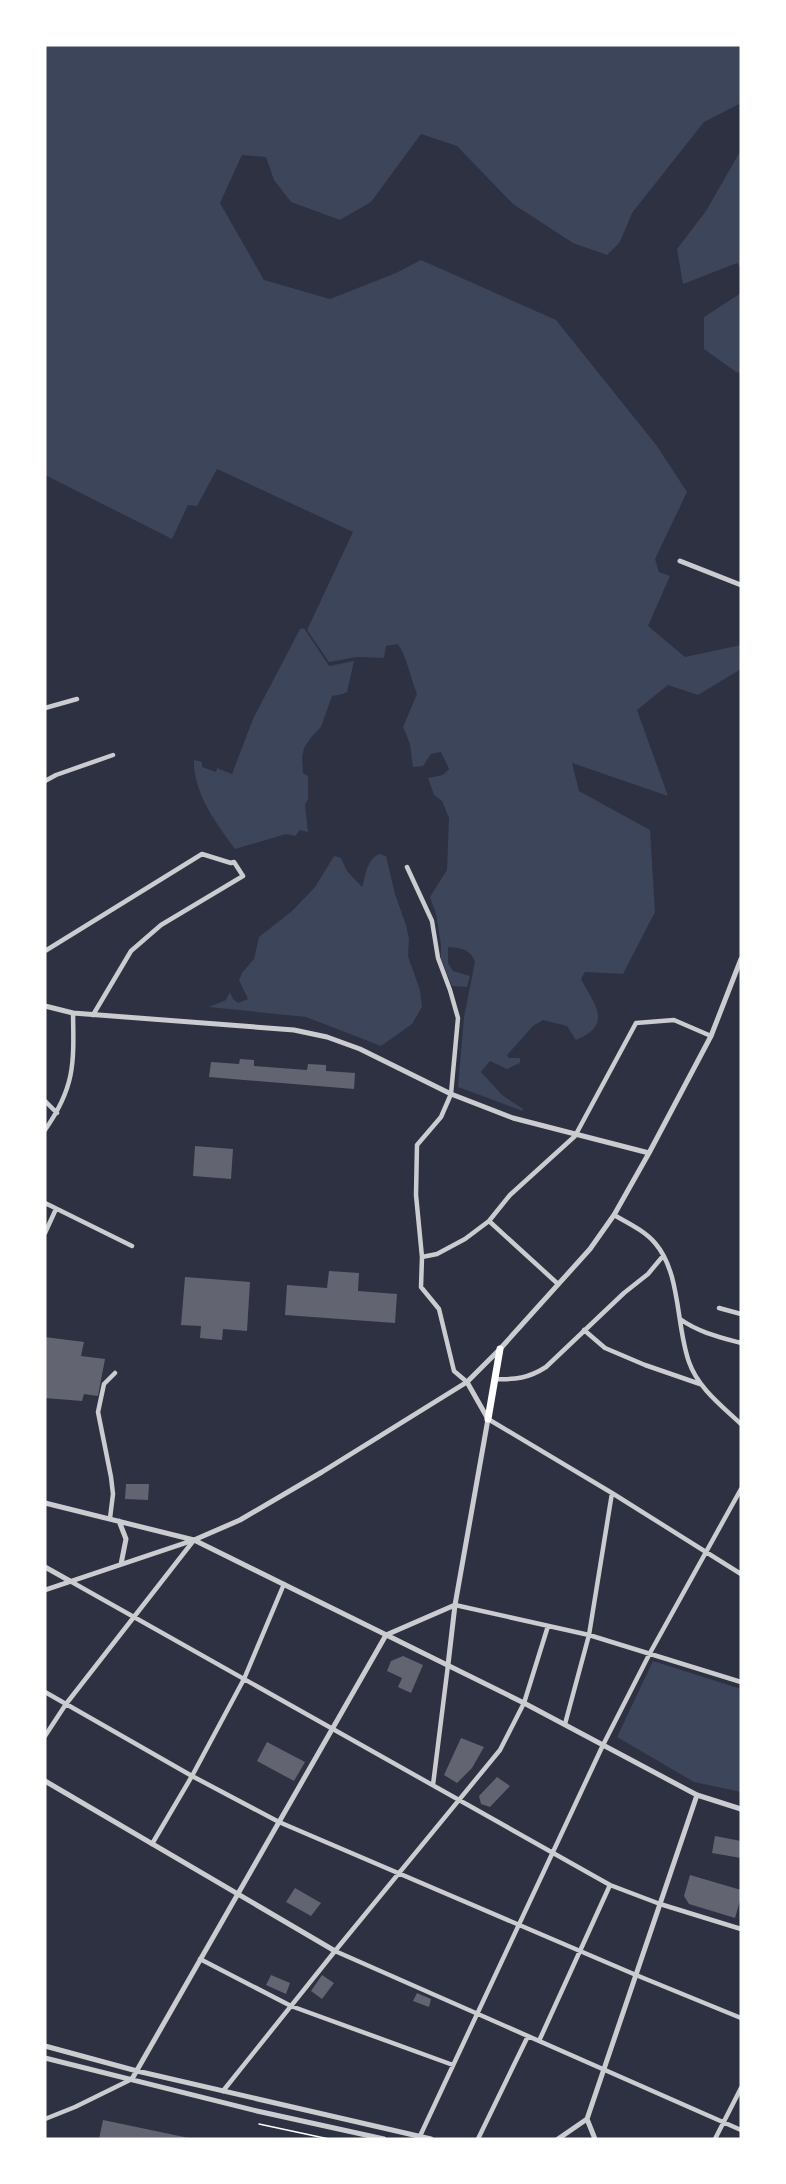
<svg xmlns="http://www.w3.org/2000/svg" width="786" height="2184" font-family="'Open Sans',sans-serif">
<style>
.green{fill:#3c4559}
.building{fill:#626471}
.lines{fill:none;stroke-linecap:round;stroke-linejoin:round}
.path{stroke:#fff;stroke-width:1.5}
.minor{stroke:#caccd0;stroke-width:4.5}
.tertiary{stroke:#caccd0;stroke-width:5}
.primary{stroke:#fff;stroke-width:7}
</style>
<rect width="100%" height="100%" fill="#2d3142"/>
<!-- green -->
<path class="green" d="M45 45H741V103L704 122 632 213 620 242 607 255 573 243 513 204 457 146 421 134 371 202 340 220 291 202 274 180 266 157 242 155 220 203 264 280 330 299 396 273 421 260 556 320 657 446 687 492 655 559 659 572 670 576 648 626 685 657 741 645V669L698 695 668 685 637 710 668 796 572 763 579 791 650 830 655 912 623 974 585 972 581 979C594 1004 614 1024 576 1040L567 1026 543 1020 533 1026 507 1055 509 1058H520V1063L507 1069 490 1061 481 1072 502 1095 523 1109V1111L458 1087 464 1017 475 962C470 949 461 948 448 947V963L453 971 470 976 467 987 452 986 441 959V945L436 914 430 897 447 870 449 818 442 801 434 795 428 778 443 775 449 769 441 752 431 754 423 766 413 767 410 744 403 727 417 694C410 677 408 660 398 644L386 646 384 658 357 657 329 662 307 630 353 532 217 469 197 506 188 505 172 539 45 475Z
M741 150V268L737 263 683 284 677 249 706 211Z
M741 293V373L736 372 704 349V317Z
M304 628 329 666 354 661 347 692 343 694 332 696 321 727 312 736 304 748 302 757 303 773 308 776V799L305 805 308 832 300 830 295 836 286 834 235 849C216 823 193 793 194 760L202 762V767L216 772 217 768 232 774 253 719 300 629Z
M379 854 386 856 395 894 406 925 409 939 408 956 420 990 422 1007 412 1024 381 1046 306 1017 209 1007 226 1000 230 992 233 999 238 1003 248 999 239 980 242 973 254 959 259 937 292 911 315 887 334 856 341 858 347 871 362 887C366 876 366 860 379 854Z
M653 1661 741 1689V1792L694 1782 617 1737Z"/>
<!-- building -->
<path class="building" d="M240 1059 254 1060V1066L307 1070 308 1064 326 1065V1071L355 1073 354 1089 209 1077 211 1062 239 1064Z
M195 1146 233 1149 231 1179 193 1176Z
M329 1271 359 1273 358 1291 397 1294 395 1323 285 1315 287 1285 327 1288Z
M185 1277 250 1282 247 1331 223 1329 222 1340 200 1338 201 1326 181 1325Z
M45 1337 84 1342 81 1356 105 1359 98 1396 84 1394 82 1401 45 1398Z
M126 1484H149L148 1500 125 1499Z
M403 1656 423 1665 411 1693 398 1687 402 1678 387 1671 391 1661Z
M461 1738 484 1747 472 1768 457 1783 444 1775Z
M267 1742 305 1762 294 1781 257 1761Z
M497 1777 510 1786 490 1807 481 1804 479 1796Z
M715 1836 741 1841V1858L712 1853Z
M690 1875 741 1890V1897L735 1918 689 1904 684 1896Z
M295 1888 321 1903 311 1916 286 1902Z
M271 1975 290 1983 286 1994 266 1985Z
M322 1975 334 1983 322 1999 311 1991Z
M417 1993 431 1999 429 2007 413 2001Z
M103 2120 189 2138V2139H99Z"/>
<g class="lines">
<!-- path -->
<path class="path" d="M259 2124 329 2139"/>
<!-- minor -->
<path class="minor" d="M45 708 77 699
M45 781 56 775 113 755
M407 867 432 921 438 958 450 990 458 1018 451 1094 441 1117 417 1145 416 1195 422 1257 421 1287 439 1309 454 1371 467 1382
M45 951 202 854 231 863 234 862 243 876 161 925 131 951 93 1015
M45 1101 57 1113
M45 1130C75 1087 74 1064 73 1013
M45 1203 132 1246
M614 1215C628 1223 645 1231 655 1243 681 1273 676 1326 689 1362 698 1388 722 1406 741 1424
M489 1221 558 1284
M45 1233 56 1209
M422 1257 437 1254 465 1239 489 1221 510 1195 575 1136 636 1023 674 1020 711 1036
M719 1308 741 1314
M680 1319C698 1332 719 1337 741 1343
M584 1330 605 1348 645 1365 700 1384
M495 1379C515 1380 529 1378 546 1367L624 1293 648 1274 663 1256
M488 1419 612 1493 741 1574
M110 1518 113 1494 111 1477 98 1412 104 1384 115 1373
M70 1581 610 1885 660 1904 741 1929
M455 1605 589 1635 741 1682
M45 1692 192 1776 279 1822 636 1975 741 2018
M565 1724 589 1635 612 1493
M45 1736 66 1704 194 1540
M433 1785 448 1665
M152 1844 192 1776 244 1679 284 1584
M335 1951 741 2130
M200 1959 291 2006 453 2065
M539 2041 610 1885
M223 2091 335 1951 500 1750 524 1703 548 1626
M45 2119 75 2107 132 2079
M420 2136 603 1745 650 1653 741 1489
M478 2139 528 2036
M715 2139 741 2088"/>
<!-- tertiary -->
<path class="tertiary" d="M680 561 741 585
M45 1006 73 1013 294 1030 327 1037 360 1049 451 1094 513 1118 649 1153
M45 1503 194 1540 524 1703 697 1795 741 1809
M119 1521 126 1539 121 1564
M45 1567 70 1581
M45 1590 194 1540 240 1520 322 1472 467 1382 500 1349 590 1249 614 1215 649 1153 711 1036 741 959
M386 1635 455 1605
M448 1665 455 1605 488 1419 467 1382
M45 1781 335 1951
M45 2046 137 2071 431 2139
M45 2058 257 2111 384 2139
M132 2079 386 1635
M558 2139 587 2119
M595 2139 587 2119 697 1795"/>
<!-- primary -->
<path class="primary" d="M488 1419 500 1349"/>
</g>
<!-- border -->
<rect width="786" height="2184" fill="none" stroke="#ffffff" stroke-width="93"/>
</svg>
